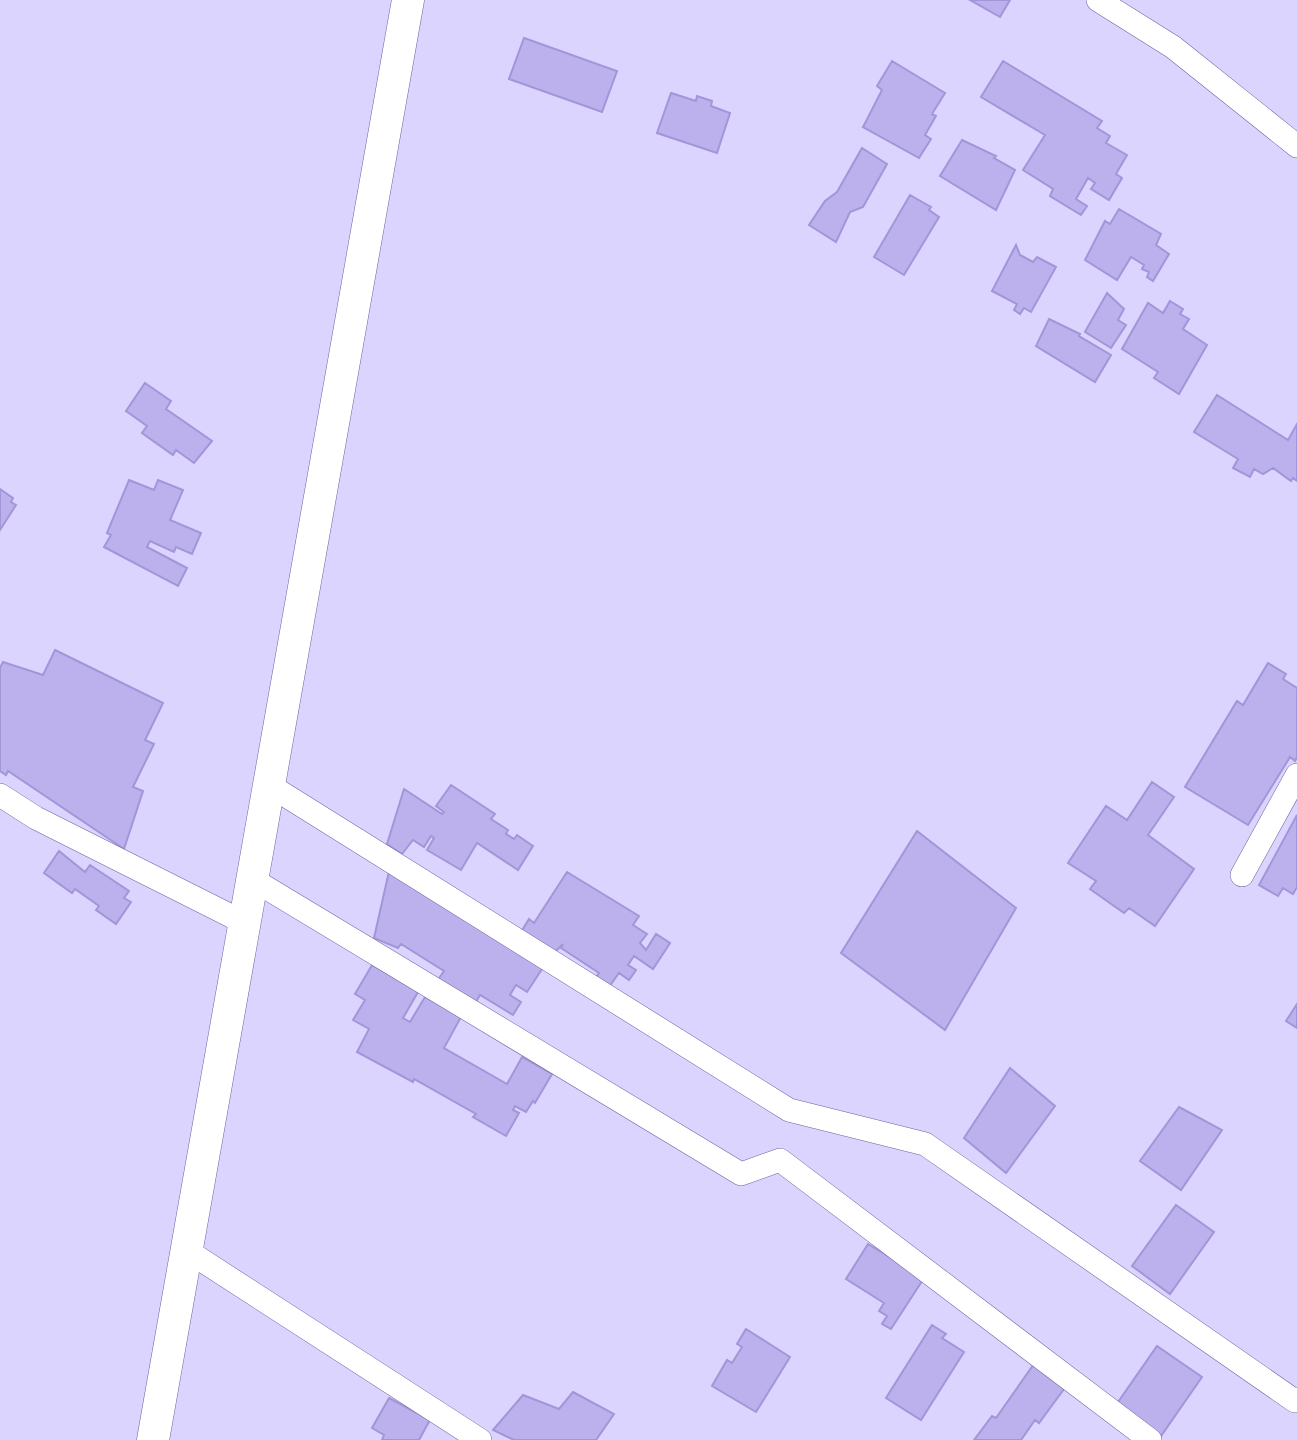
<svg xmlns="http://www.w3.org/2000/svg" width="1297" height="1440" font-family="Barlow,sans-serif">
<style>
.building{fill:#bcb1ed;stroke:#a295d8;stroke-width:2}
.lines{fill:none;stroke-linecap:round;stroke-linejoin:round}
.street-casing{stroke:#6e61a0;stroke-width:24}
.secondary-casing{stroke:#6e61a0;stroke-width:33}
.street{stroke:#fff;stroke-width:23}
.secondary{stroke:#fff;stroke-width:32}
</style>
<rect width="100%" height="100%" fill="#dbd4ff"/>
<!-- building -->
<path class="building" d="M970 0H1010L1000 17Z
M524 38 617 71 602 112 509 79Z
M892 61 945 93 932 114 936 116 925 135 931 139 919 158 863 127 882 90 877 86Z
M1003 61 1102 121 1097 128 1110 136 1106 143 1127 155 1116 174 1122 178 1109 200 1091 189 1095 183 1088 178 1076 199 1087 206 1081 215 1050 196 1053 189 1023 170 1045 135 981 97Z
M671 93 696 101 697 96 712 101 711 106 730 113 717 153 657 133Z
M962 140 996 156 994 158 1015 170 996 210 940 176Z
M862 148 887 164 863 207 850 212 836 242 809 225 825 201 837 192Z
M910 195 931 207 929 210 939 217 904 275 874 257Z
M1119 209 1161 234 1156 245 1169 254 1153 281 1147 277 1149 272 1142 269 1144 265 1131 257 1117 280 1085 260 1105 221 1110 224Z
M1016 245 1020 255 1033 262 1037 257 1056 267 1031 312 1024 308 1020 314 1014 310 1017 304 992 291Z
M1107 293 1124 309 1118 320 1126 325 1111 348 1085 332Z
M1170 301 1183 309 1180 314 1189 319 1183 329 1207 345 1179 394 1154 378 1158 372 1122 349 1148 303 1163 313Z
M1049 319 1080 334 1079 336 1111 355 1095 382 1036 346Z
M145 383 171 401 166 409 212 441 194 463 176 450 173 455 142 433 147 426 126 411Z
M1217 395 1288 440 1297 424V481L1293 478 1291 481 1273 468 1263 474 1254 469 1250 477 1233 468 1238 459 1194 432Z
M129 480 154 490 158 480 183 490 170 520 201 533 192 554 176 547 174 552 150 541 147 547 187 568 178 586 104 547 111 535 107 533Z
M0 489 13 498 11 502 16 505 0 530Z
M55 650 163 703 145 740 154 744 133 787 143 791 124 849 8 771 6 775 0 771V668L3 662 43 675Z
M1268 663 1286 674 1283 679 1297 688V757L1295 761 1290 757 1248 825 1185 787 1237 701 1243 705Z
M1152 782 1174 797 1148 835 1194 869 1155 926 1129 908 1124 913 1090 889 1096 881 1068 863 1106 806 1127 820Z
M451 785 495 814 491 819 508 830 506 834 514 839 517 835 533 846 518 870 477 843 461 870 427 850 434 838 431 836 424 847 413 840 402 854 387 844 404 789 442 814 444 812 436 806Z
M1297 815V887L1293 894 1283 888 1278 896 1259 885Z
M917 831 1016 908 945 1030 841 953Z
M59 851 85 872 90 865 129 891 124 898 131 902 116 924 96 910 99 906 75 889 72 893 44 873Z
M390 867 546 963 527 992 516 985 510 995 521 1002 513 1015 480 995 474 1005 437 981 444 971 401 944 398 948 374 938Z
M567 872 639 916 633 925 647 934 640 943 646 950 656 934 670 943 653 969 634 956 628 965 636 970 629 980 619 973 609 987 595 978 599 973 561 948 563 944 554 953 521 932 529 919 534 923Z
M372 965 418 992 403 1018 410 1022 425 997 461 1017 444 1048 507 1084 522 1057 552 1074 535 1103 533 1101 526 1112 515 1106 513 1110 519 1113 506 1136 473 1117 476 1114 414 1079 413 1082 357 1052 369 1029 353 1020 365 1000 355 994Z
M1297 1004V1028L1286 1021Z
M1010 1068 1055 1106 1006 1173 964 1138Z
M1179 1107 1222 1130 1181 1190 1140 1161Z
M1176 1205 1214 1232 1170 1294 1132 1266Z
M868 1244 924 1278 891 1329 882 1324 887 1316 879 1311 884 1303 846 1279Z
M932 1325 946 1334 942 1338 964 1352 921 1420 886 1398Z
M746 1329 790 1357 756 1412 712 1386 727 1360 732 1363 742 1347 737 1344Z
M1157 1346 1202 1377 1161 1436 1116 1405Z
M1036 1361 1067 1385 1039 1423 1035 1420 1021 1440H974L992 1416 996 1418Z
M573 1392 614 1414 596 1440H514L493 1430 523 1395 559 1409Z
M389 1398 430 1420 419 1440H382L384 1435 372 1428Z"/>
<g class="lines">
<!-- street casing -->
<g class="street-casing">
<path id="street" d="M1098 0 1173 47 1297 146
M269 785 789 1110 925 1144 1295 1401 1297 1399
M0 795 36 818 245 923
M1242 875 1297 775
M252 879 741 1174 780 1160 1150 1440
M186 1250 480 1440"/>
</g>
<!-- secondary casing -->
<g class="secondary-casing">
<path id="secondary" d="M153 1440 408 0"/>
</g>
<!-- street -->
<use href="#street" class="street"/>
<!-- secondary -->
<use href="#secondary" class="secondary"/>
</g>
</svg>
